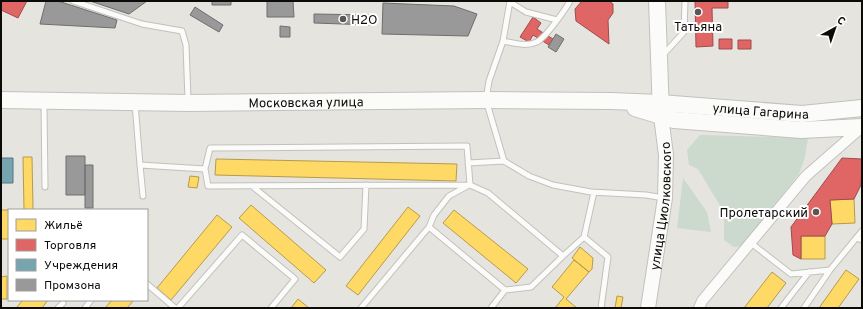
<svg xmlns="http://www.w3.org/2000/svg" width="863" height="309" font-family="Overpass,sans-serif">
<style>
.green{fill:#cbdacc}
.homes{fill:#ffd966;stroke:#b69b4a}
.shops{fill:#e06666;stroke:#a04b4a}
.public{fill:#76a5af;stroke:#56777d}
.industry{fill:#999;stroke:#6f6e6e}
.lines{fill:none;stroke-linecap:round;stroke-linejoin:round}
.service-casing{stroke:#c2c1bd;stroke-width:7}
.minor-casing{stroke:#c2c1bd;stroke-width:12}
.secondary-casing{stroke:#c2c1bd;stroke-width:16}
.primary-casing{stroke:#c2c1bd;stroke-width:18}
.service{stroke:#fbfbfa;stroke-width:5}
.minor{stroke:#fbfbfa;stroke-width:10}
.secondary{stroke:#fbfbfa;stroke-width:14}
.primary{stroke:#fbfbfa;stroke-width:16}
.poi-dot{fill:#585753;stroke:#fff;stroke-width:1.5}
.labels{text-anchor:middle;stroke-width:4;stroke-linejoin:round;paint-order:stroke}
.poi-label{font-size:13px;fill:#0c0b08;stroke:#fff;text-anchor:start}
.street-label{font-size:13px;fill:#0c0b08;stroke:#fff}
</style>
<rect width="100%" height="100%" fill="#e5e4df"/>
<!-- green -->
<path class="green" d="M700 135 808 138 805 157 799 174 742 246 734 247 724 240V212L698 169 689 165 687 150Z
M683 178 707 212 711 232 677 228Z"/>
<!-- homes -->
<path class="homes" d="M23 157H32L33 210H9V239H1V210H24Z
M216 159 457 164 456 181 215 175Z
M190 176 199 177 197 188 188 187Z
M854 199 855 223 832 224 830 200Z
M251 205 326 270 314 283 239 218Z
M408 207 420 216 358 295 346 286Z
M454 210 528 269 516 283 443 223Z
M217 215 232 227 171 300 157 288Z
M801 236H825V259H801Z
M580 247 593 258 592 269 589 272 572 258Z
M574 260 589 272 566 299 577 308H555L564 297 552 287Z
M846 270 859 279 838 308H819Z
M772 272 786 283 767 308H744Z
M7 276V299H1V277Z
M617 296 623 297 621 308H615Z
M298 299 309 308H291Z
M23 300H48L42 308H16Z
M112 300H134L127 308H105Z"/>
<!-- shops -->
<path class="shops" d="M1 1H27L18 18 1 10Z
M582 1H609L613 4V13L608 20 609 44 576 21 575 9Z
M695 1H728V8H712L713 46 696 47Z
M533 17 541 23 537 29 553 39 549 45 533 35 529 42 520 37Z
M719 39H732V49H719Z
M738 40H751V49H738Z
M842 158 862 159 861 185 854 199 830 200 832 224 825 236H801V259L793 255 791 227Z"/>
<!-- public -->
<path class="public" d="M1 158H13V183H1Z"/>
<!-- industry -->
<path class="industry" d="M46 1H58L117 20 115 28 40 24Z
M90 1H147L129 14Z
M212 1H231V5H212Z
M267 1H293L294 17H267Z
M383 3 454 6 477 14 468 36 382 34Z
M195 7 223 25 219 32 190 15Z
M314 14 371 15V25L314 23Z
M280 26 290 27V37H280Z
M556 34 564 39 556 52 548 47Z
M66 156H85V195H66Z
M85 165H93V208H85Z"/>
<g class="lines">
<!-- service casing -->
<g class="service-casing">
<path id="service" d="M73 1 142 24 182 31 186 45 188 100
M510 1 503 41C514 43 526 47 537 42 546 37 565 10 570 1
M510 2 526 12 557 20
M503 41 489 81 486 100 504 161
M663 55 684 32 685 1
M135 103 140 165 205 169
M44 104 45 187
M468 163 504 161 529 176 553 185 591 192 646 195 664 198
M140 165 143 196
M470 185 467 146 210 148 205 169 208 186 470 185 488 193 563 256 584 237
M252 186 340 257 364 229 366 185
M594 192 584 237 608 257 601 308
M429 227 434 215 449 196 469 185
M856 238 862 240
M751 243 791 274 830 270 862 231
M147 284 175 308
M505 290 531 287 563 256
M58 308 63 303
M85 308 91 300
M178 308 242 235 295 279 271 308
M361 308 429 227 505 290 491 308
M781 308 809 272
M804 308 830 270"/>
</g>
<!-- minor casing -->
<g class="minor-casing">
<path id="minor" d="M699 308 702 301 806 176 862 127"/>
</g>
<!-- secondary casing -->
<g class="secondary-casing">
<g id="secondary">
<path id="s1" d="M648 308 665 198 666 155 661 116"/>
</g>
</g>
<!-- primary casing -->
<g class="primary-casing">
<g id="primary">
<path d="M657 1 661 114"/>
<path id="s2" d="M1 100 188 103 486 100 611 101 660 103 802 114 862 108"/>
<path d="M635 108 674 120 801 130 862 127"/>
</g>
</g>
<!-- service -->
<use href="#service" class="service"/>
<!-- minor -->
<use href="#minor" class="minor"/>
<!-- secondary -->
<use href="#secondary" class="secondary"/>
<!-- primary -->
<use href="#primary" class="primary"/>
</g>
<!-- markers -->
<g class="poi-dot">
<circle cx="698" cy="12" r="4"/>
<circle cx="343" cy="19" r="4"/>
<circle cx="816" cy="212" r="4"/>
</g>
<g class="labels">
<!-- poi labels -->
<g class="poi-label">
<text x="351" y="24">Н2О</text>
<text x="698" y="31" text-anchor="middle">Татьяна</text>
<text x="808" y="217" text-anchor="end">Пролетарский</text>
</g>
<!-- street labels -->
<g class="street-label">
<text dy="5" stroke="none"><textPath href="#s2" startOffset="305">Московская улица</textPath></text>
<text dy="5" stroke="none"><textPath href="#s2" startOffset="760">улица Гагарина</textPath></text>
<text dy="5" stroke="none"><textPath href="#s1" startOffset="103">улица Циолковского</textPath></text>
</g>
</g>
<!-- border -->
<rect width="863" height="309" fill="none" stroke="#0c0b08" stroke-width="4"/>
<!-- legend -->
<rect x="8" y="209" width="140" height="92" fill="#ffffff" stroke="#9e9d9c"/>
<rect x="16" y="219" width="20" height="12" fill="#ffd966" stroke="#9e9d9c"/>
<text x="44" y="229" font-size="12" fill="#0c0b08">Жильё</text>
<rect x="16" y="239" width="20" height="12" fill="#e06666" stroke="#9e9d9c"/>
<text x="44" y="249" font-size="12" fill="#0c0b08">Торговля</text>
<rect x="16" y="259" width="20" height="12" fill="#76a5af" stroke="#9e9d9c"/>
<text x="44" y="269" font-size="12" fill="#0c0b08">Учреждения</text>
<rect x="16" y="279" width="20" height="12" fill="#999999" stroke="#9e9d9c"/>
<text x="44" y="289" font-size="12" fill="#0c0b08">Промзона</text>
<!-- north arrow -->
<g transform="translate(835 28) rotate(40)" stroke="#ffffff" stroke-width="3" paint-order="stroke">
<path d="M0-3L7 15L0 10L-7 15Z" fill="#0c0b08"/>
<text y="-6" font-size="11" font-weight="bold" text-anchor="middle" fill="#0c0b08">С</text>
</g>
</svg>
